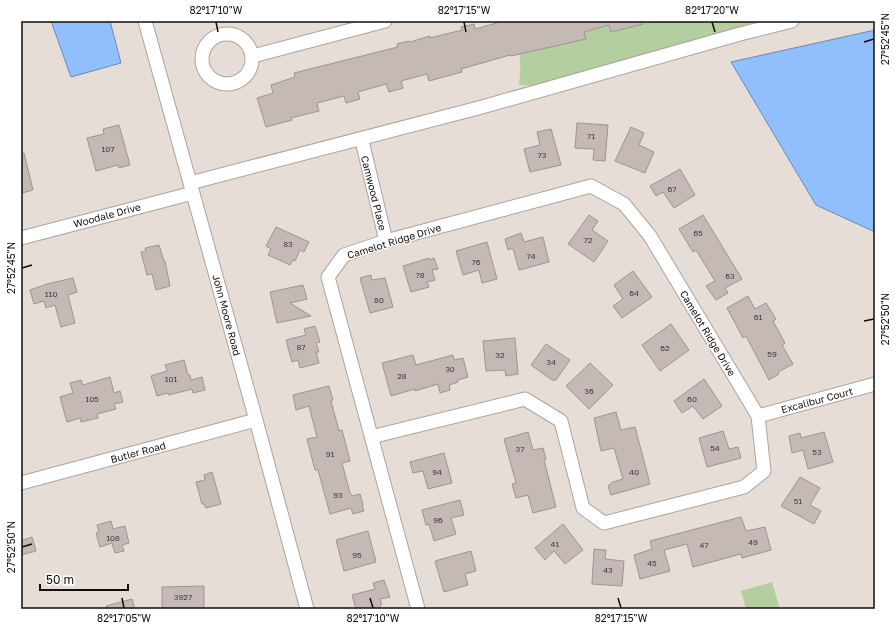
<svg xmlns="http://www.w3.org/2000/svg" width="896" height="630" font-family="'Golos Text',sans-serif">
<style>
.green{fill:#b4cf9f}
.water{fill:#91bffd;stroke:#6b8ab5}
.building{fill:#c4b9b5;stroke:#9e9490}
.lines{fill:none;stroke-linecap:round;stroke-linejoin:round}
.minor-casing{stroke:#aca49d;stroke-width:15}
.minor{stroke:#fff;stroke-width:13}
.ticks{fill:none;stroke:#110e0c;stroke-width:1.5}
.labels{text-anchor:middle;stroke-width:3;stroke-linejoin:round;paint-order:stroke}
.number-label{font-size:8px;fill:#3e3936}
.street-label{font-size:10px;fill:#110e0c;stroke:#fff}
.neatline{fill:none;stroke:#110e0c;stroke-width:1.5}
.ticks-label{font-size:10px;text-anchor:middle;fill:#110e0c}
</style>
<rect width="100%" height="100%" fill="#e6ddd6"/>
<!-- green -->
<path class="green" d="M508 21H784L545 86 519 85C522 58 520 46 508 21Z
M772 582 780 609H746L741 591Z"/>
<!-- water -->
<path class="water" d="M51 21H110L121 63 71 77Z
M875 30V232L816 205 731 62Z"/>
<!-- building -->
<path class="building" d="M504 21H642L643 24 611 32 609 25 584 32 586 39 511 56 510 55 461 69 462 72 429 81 427 74 401 81 403 88 389 92 386 84 358 92 360 99 346 103 344 96 317 103 319 111 291 118 292 120 266 127 257 98 273 93 271 85 295 77 294 73 398 47 397 44 409 41 410 42 430 36V38L462 30 461 27 474 24 475 29Z
M577 123 608 125 605 161 593 160 594 149 575 148Z
M119 125 130 165 119 168 118 165 96 171 87 138 104 134 103 129Z
M631 127 644 133 639 145 654 152 645 173 615 161Z
M551 129 561 165 530 172 524 149 540 145 537 132Z
M24 153 33 190 22 193 21 187V154Z
M680 169 695 195 674 208 663 192 656 196 650 186Z
M589 215 598 221 592 230 608 241 594 262 568 244Z
M703 215 742 279 725 288 728 293 716 300 706 286 715 281 696 250 693 252 679 229Z
M276 227 309 242 304 252 300 250 295 261 293 260 290 265 268 255 271 249 266 246Z
M521 233 524 242 543 237 549 262 519 270 513 248 508 250 505 239Z
M487 242 497 279 482 283 479 270 463 275 456 251Z
M159 245 164 261H165L170 286 156 290 152 274 147 275 141 252 146 251 145 248Z
M429 258V260L434 258 438 269 432 270 435 280 427 282 429 287 411 292 403 266Z
M633 271 652 297 622 318 613 306 623 299 614 285Z
M371 275 372 280 385 278 393 307 370 313 360 278Z
M73 278 77 292 68 295 75 323 61 327 55 305 46 308 44 301 34 304 30 290 47 284Z
M303 285 307 299 290 303 311 316 277 323 270 292Z
M748 296 755 309 766 303 776 319 773 321 785 343 782 345 793 364 778 372 779 374 769 380 746 336 743 338 727 308Z
M671 324 689 350 660 371 642 345Z
M315 326 320 342 316 343 319 352H316L319 363 300 368 298 360 292 362 286 340 306 335 304 329Z
M515 338 518 374 506 376 505 370 486 371 483 341Z
M546 344 570 360 556 380H552L531 365Z
M413 355 416 365 453 355 454 360 463 358 468 377 458 380V382L449 385 450 390 440 393 438 384 415 391V389L391 396 382 363Z
M184 360 188 375H190L191 380 202 377 205 390 193 393 192 389 169 395 168 393 157 396 151 376 167 371 165 365Z
M590 363 613 385 589 409 566 386Z
M110 377 114 393 120 391 123 402 114 404 116 409 97 414 98 418 81 422 80 418 67 422 60 397 73 393 70 383 81 380 83 385Z
M704 379 722 406 703 419 693 406 682 413 674 401Z
M329 386 333 400 331 401 339 431 342 430 350 461 342 463 350 493 352 496 360 494 363 505H362L364 511 353 514 351 508 330 514 318 470H315L307 439 317 437 309 406 296 410 293 395Z
M616 412 621 430 635 427 650 484 611 495 608 486 613 482 623 479 614 448 601 451 594 418Z
M723 431 729 449 738 447 741 458 707 467 699 438Z
M528 432 533 450 543 448 546 459 544 460 556 507 533 513 528 495 516 498 512 484 516 483 504 439Z
M824 432 833 462 808 469 803 450 792 453 789 436 800 433 801 438Z
M444 453 452 483 428 489 423 471 413 473 410 462Z
M212 472 221 504 206 508 204 504H202L196 482 205 480 204 475Z
M800 477 820 488 810 505 821 511 814 524 781 506Z
M460 500 464 515 451 518 456 534 434 541 429 524 426 525 422 510Z
M741 517 746 531 765 527 771 550 742 558 741 554 693 567 687 544 664 550 670 571 640 579 634 555 652 549 650 541Z
M111 521 113 529 125 526 129 543 122 545 124 551 115 553 112 543 100 547 96 533 99 532 97 525Z
M563 524 583 550 565 564 554 551 545 560 535 548Z
M368 531 376 562 344 571 336 540Z
M32 537 36 551 21 555V541Z
M594 549 606 550 605 559 624 561 622 586 592 584Z
M471 551 476 571 465 574 468 585 444 592 435 561Z
M384 580 390 597 380 599 382 604 380 605 381 609H356L352 595 375 589 373 583Z
M204 586V609H162V587Z
M132 599 135 609H106V606Z"/>
<g class="lines">
<!-- minor casing -->
<g class="minor-casing">
<path id="minor" d="M145 21 256 420 307 609
M202 59a25 25 0 1 1 50 0a25 25 0 1 1-50 0Z
M253 56 385 21
M363 145 386 241
M190 183 482 107 740 34 792 21
M21 238 193 193
M758 416 875 384
M371 437 525 399 561 421 583 508 604 523 744 487 764 471 758 416 650 236 624 204 591 186 386 241 344 255 328 277 418 609
M21 483 256 420"/>
</g>
<!-- minor -->
<use href="#minor" class="minor"/>
</g>
<!-- ticks -->
<path class="ticks" d="M216 22 218 32M464 22 466 32M712 22 715 32M864 42 874 39M22 268 32 265M864 321 874 319M22 547 32 544M122 598 124 608M370 598 373 608M618 598 621 608"/>
<g class="labels">
<!-- number labels -->
<g class="number-label">
<text x="591" y="139">71</text>
<text x="108" y="152">107</text>
<text x="542" y="158">73</text>
<text x="672" y="192">67</text>
<text x="698" y="236">65</text>
<text x="588" y="243">72</text>
<text x="288" y="247">83</text>
<text x="531" y="259">74</text>
<text x="476" y="265">76</text>
<text x="420" y="278">78</text>
<text x="730" y="279">63</text>
<text x="634" y="296">64</text>
<text x="51" y="297">110</text>
<text x="379" y="303">80</text>
<text x="758" y="320">61</text>
<text x="301" y="350">87</text>
<text x="665" y="351">62</text>
<text x="772" y="357">59</text>
<text x="500" y="358">32</text>
<text x="551" y="365">34</text>
<text x="450" y="372">30</text>
<text x="402" y="379">28</text>
<text x="171" y="382">101</text>
<text x="589" y="394">36</text>
<text x="92" y="402">105</text>
<text x="692" y="402">60</text>
<text x="715" y="451">54</text>
<text x="520" y="452">37</text>
<text x="817" y="455">53</text>
<text x="330" y="457">91</text>
<text x="437" y="475">94</text>
<text x="634" y="475">40</text>
<text x="338" y="498">93</text>
<text x="798" y="504">51</text>
<text x="438" y="523">96</text>
<text x="113" y="541">108</text>
<text x="753" y="545">49</text>
<text x="555" y="547">41</text>
<text x="704" y="548">47</text>
<text x="357" y="558">95</text>
<text x="652" y="566">45</text>
<text x="608" y="573">43</text>
<text x="183" y="600">3927</text>
</g>
<!-- street labels -->
<g class="street-label">
<text transform="translate(374 193) rotate(76)" y="4">Camwood Place</text>
<text transform="translate(107 215) rotate(-15)" y="4">Woodale Drive</text>
<text transform="translate(394 241) rotate(-17)" y="4">Camelot Ridge Drive</text>
<text transform="translate(227 315) rotate(75)" y="4">John Moore Road</text>
<text transform="translate(708 333) rotate(59)" y="4">Camelot Ridge Drive</text>
<text transform="translate(817 400) rotate(-15)" y="4">Excalibur Court</text>
<text transform="translate(138 452) rotate(-15)" y="4">Butler Road</text>
</g>
</g>
<!-- border -->
<rect width="896" height="630" fill="none" stroke="#ffffff" stroke-width="44"/>
<!-- scale -->
<path d="M40 584v6h88v-6" fill="none" stroke="#110e0c" stroke-width="2"/>
<text x="46" y="584" font-size="12" fill="#110e0c" stroke="#ffffff" stroke-width="3" paint-order="stroke">50 m</text>
<rect x="22" y="22" width="852" height="586" class="neatline"/>
<g class="ticks-label">
<text x="216" y="14">82°17'10"W</text>
<text x="464" y="14">82°17'15"W</text>
<text x="712" y="14">82°17'20"W</text>
<text transform="translate(885 39) rotate(-90)" y="4">27°52'45"N</text>
<text transform="translate(11 268) rotate(-90)" y="4">27°52'45"N</text>
<text transform="translate(885 319) rotate(-90)" y="4">27°52'50"N</text>
<text transform="translate(11 547) rotate(-90)" y="4">27°52'50"N</text>
<text x="124" y="622">82°17'05"W</text>
<text x="373" y="622">82°17'10"W</text>
<text x="621" y="622">82°17'15"W</text>
</g>
</svg>
